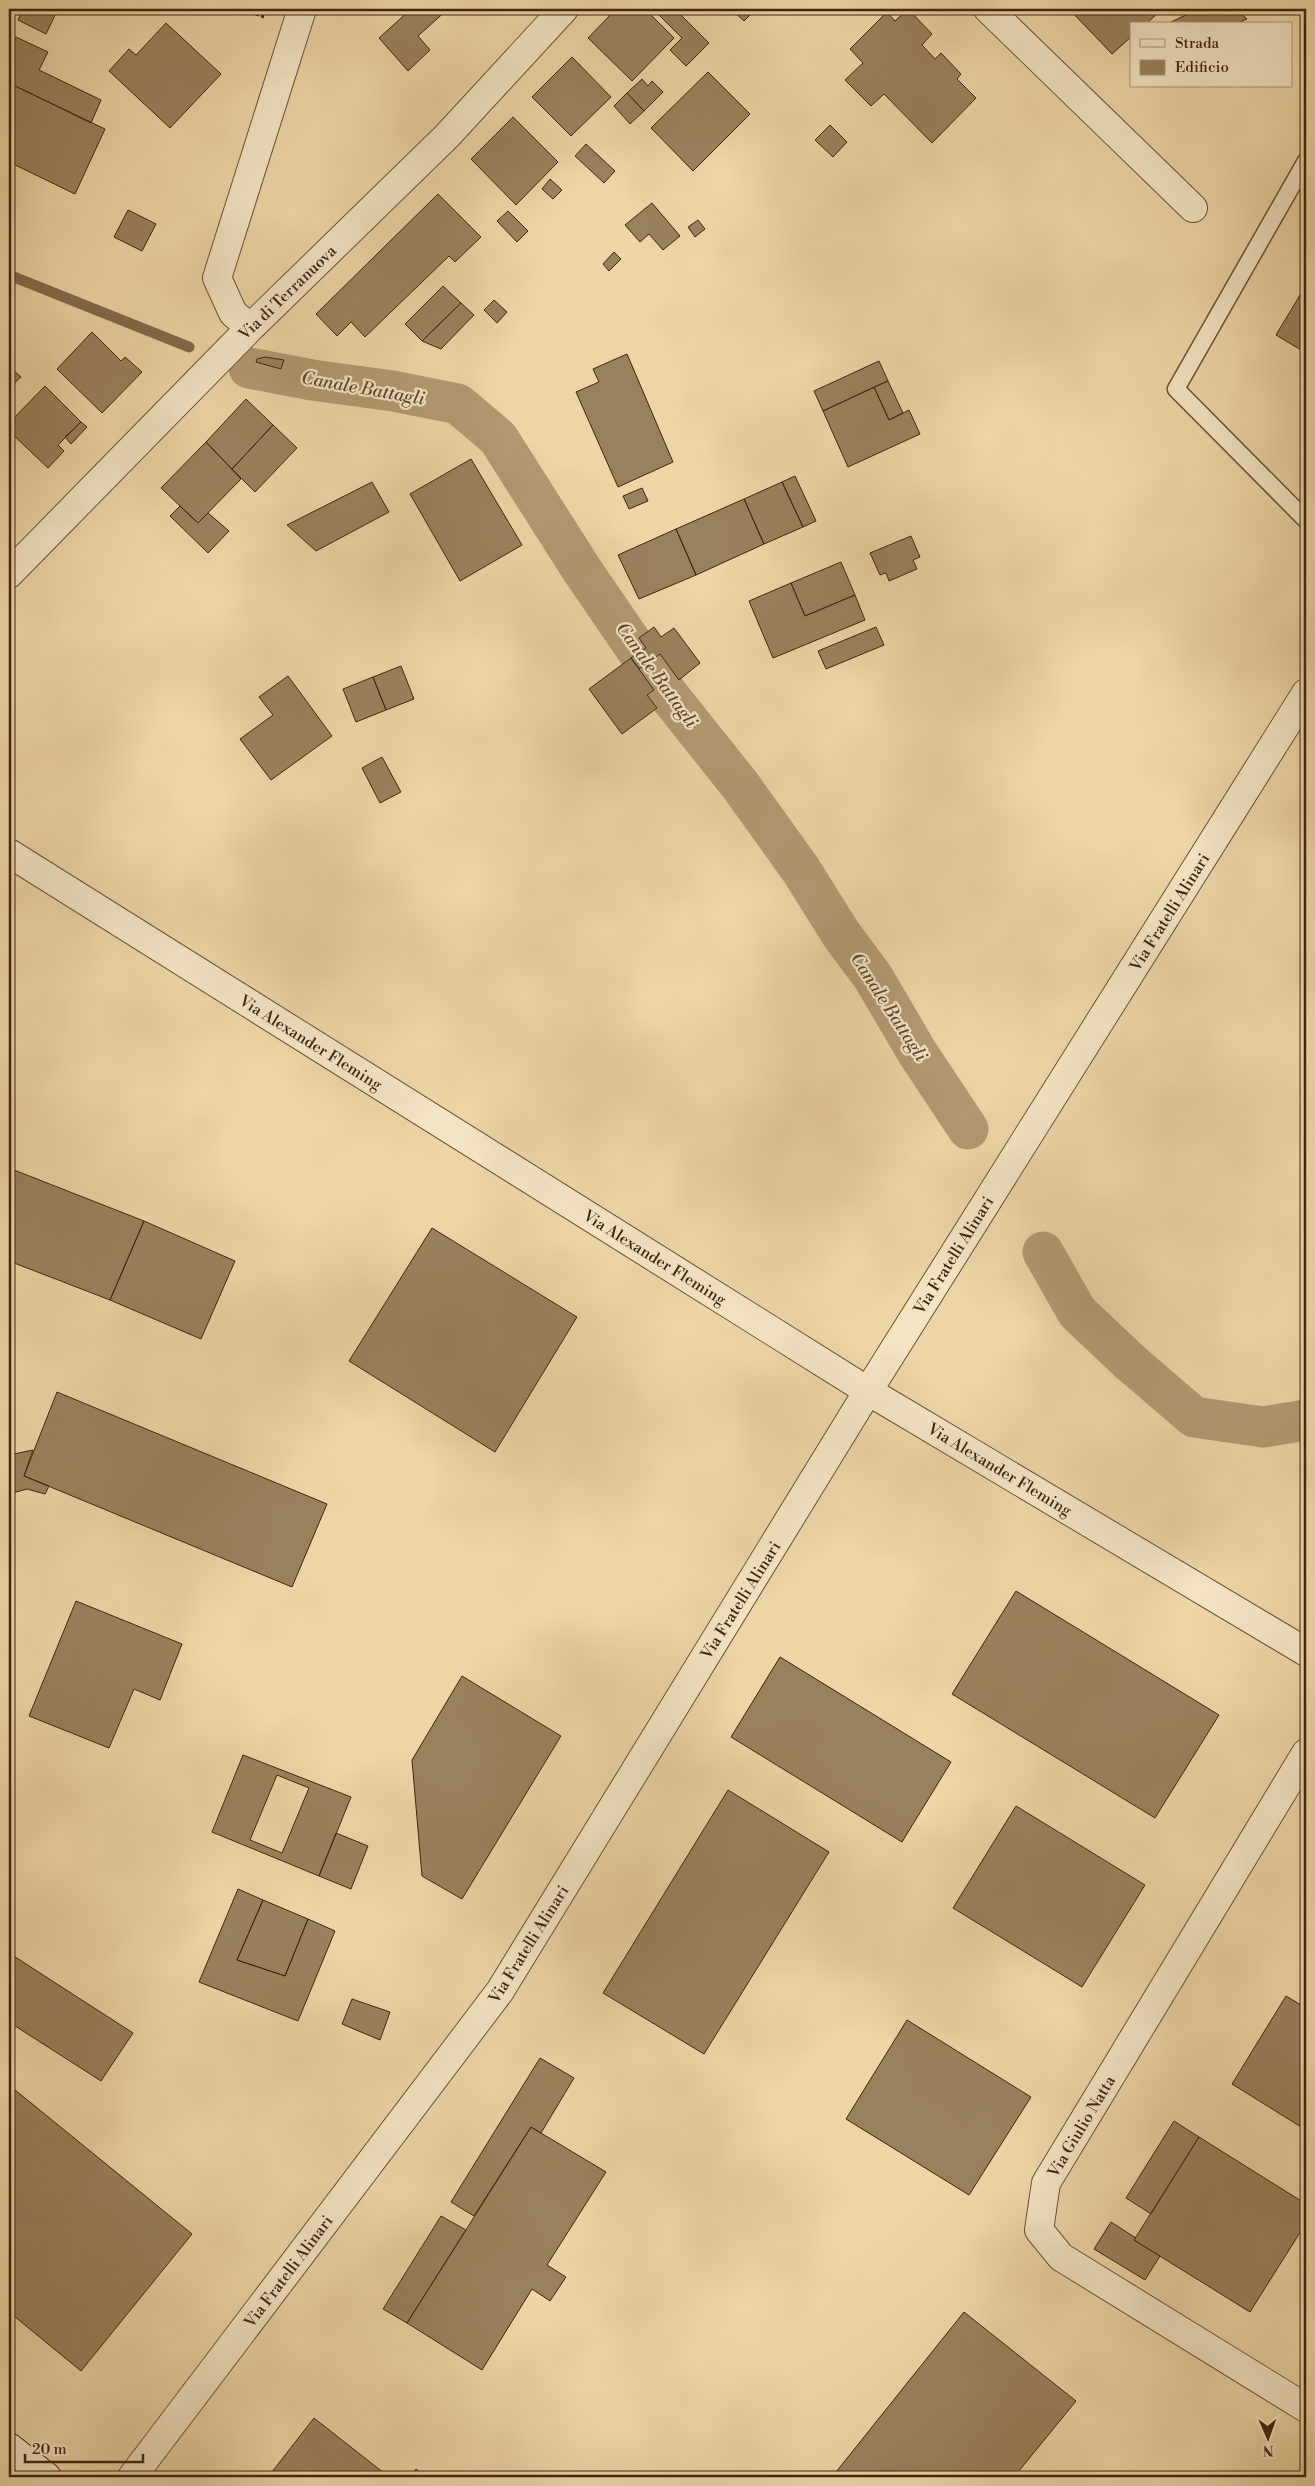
<svg xmlns="http://www.w3.org/2000/svg" width="1315" height="2486" font-family="'Libre Bodoni',serif">
<style>
.lines{fill:none;stroke-linecap:round;stroke-linejoin:round}
.stream{stroke:#846b4b;stroke-width:11}
.canal{stroke:#b29972;stroke-width:41}
.building{fill:#9a815d;stroke:#402510;fill-rule:evenodd}
.lane-casing{stroke:#6b5135;stroke-width:19}
.street-casing{stroke:#6b5135;stroke-width:30}
.secondary-casing{stroke:#402510;stroke-width:30}
.path{stroke:#402510;stroke-width:3;stroke-dasharray:4 2.5;stroke-linecap:butt}
.lane{stroke:#f3e4c4;stroke-width:16}
.street{stroke:#f3e4c4;stroke-width:28}
.secondary{stroke:#f3e4c4;stroke-width:28}
.labels{text-anchor:middle;stroke-width:4.5;stroke-linejoin:round;paint-order:stroke}
.street-label{font-size:16px;fill:#402510;stroke:#f3e4c4}
.water-label{font-size:18px;font-style:italic;fill:#62482d;stroke:#f3e4c4}
</style>
<rect width="100%" height="100%" fill="#edd5a5"/>
<filter id="stains"><feTurbulence type="fractalNoise" baseFrequency=".004" numOctaves="4"/><feColorMatrix values="0 0 0 0 .2 0 0 0 0 .09 0 0 0 0 .02 0 0 0 .5 -.17"/></filter>
<radialGradient id="worn" r=".72"><stop offset=".6" stop-color="#630" stop-opacity="0"/><stop offset="1" stop-color="#630" stop-opacity=".3"/></radialGradient>
<g class="lines">
<!-- stream -->
<path class="stream" d="M9 275 189 347"/>
<!-- canal -->
<path class="canal" d="M249 368 312 380 393 391 458 404 498 438 582 570 662 687 740 785 801 870 841 934 873 977 917 1052 968 1129
M1043 1252 1077 1312 1131 1363 1194 1417 1263 1427 1306 1420"/>
</g>
<!-- building -->
<path class="building" d="M23 9H58L46 34 18 20Z
M411 9H448L418 36 430 50 408 71 379 38Z
M616 9H645L674 38 632 81 588 38Z
M665 9H675L709 43 686 66 670 50 682 38 659 15Z
M731 9H756L744 21Z
M908 9 932 34 922 45 935 59 941 53 961 74 957 79 976 98 932 143 884 94 871 106 845 80 863 63 850 49 887 12 895 21Z
M1069 9H1158L1160 11 1146 24H1131V37L1112 54Z
M1198 9H1236L1247 19 1235 24H1167Z
M166 23 221 74 170 128 109 71 129 49 136 55Z
M16 37 48 52 39 70 101 100 91 123 9 83V52Z
M572 57 611 97 571 136 532 97Z
M708 72 750 114 693 171 651 128Z
M642 79 648 86 652 81 663 92 644 111 627 93Z
M9 83 105 129 75 194 9 162Z
M627 93 644 111 630 124 614 106Z
M513 117 558 162 516 205 471 159Z
M830 125 847 142 833 157 815 140Z
M586 144 615 171 604 183 575 156Z
M550 179 562 190 553 199 542 189Z
M438 194 481 237 455 262 449 256 365 337 351 322 337 336 316 314Z
M652 203 680 236 663 250 649 234 640 242 625 225Z
M128 210 156 224 142 251 114 237Z
M508 211 528 231 517 242 497 221Z
M698 220 705 229 695 237 688 227Z
M614 252 621 259 609 271 603 264Z
M1306 285V353L1276 335Z
M443 286 461 303 422 341 405 324Z
M494 300 507 312 497 323 484 310Z
M461 303 474 315 441 349 422 341Z
M92 332 121 361 125 357 142 372 102 413 57 369Z
M627 354 673 462 618 487 576 392 599 382 593 369Z
M265 357 284 360 281 369 256 362 257 359Z
M879 361 888 381 823 411 814 391Z
M12 369 21 377 10 387 9 372Z
M888 381 903 413 889 420 874 387Z
M45 386 81 422 58 445 64 451 48 468 9 431V423Z
M874 387 889 420 909 410 920 434 848 467 823 411Z
M246 399 273 425 232 469 206 442Z
M81 422 87 427 71 444 65 437Z
M273 425 297 448 255 492 232 469Z
M206 442 241 479 198 523 161 488Z
M471 459 522 545 460 581 410 494Z
M795 476 816 521 803 527 782 482Z
M372 482 389 512 316 551 287 525Z
M782 482 803 527 764 544 744 499Z
M642 488 648 501 629 509 623 496Z
M744 499 764 544 696 575 676 529Z
M180 506 198 523 208 513 229 531 208 553 170 516Z
M676 529 696 575 639 599 618 555Z
M911 536 920 557 913 560 917 569 889 581 886 573 880 575 870 553Z
M841 562 855 595 805 616 791 583Z
M791 583 805 616 855 595 865 620 773 658 749 601Z
M654 627 661 637 674 628 700 663 679 680 660 654 639 669 631 658 646 648 639 638Z
M876 627 884 645 826 669 818 651Z
M631 658 654 690 647 695 657 708 622 734 589 689Z
M401 666 414 699 386 710 373 677Z
M288 676 332 736 271 780 240 739 273 715 259 697Z
M373 677 386 710 356 722 343 689Z
M382 757 401 792 380 803 362 768Z
M9 1168 144 1221 110 1300 9 1261Z
M144 1221 235 1261 201 1339 110 1300Z
M432 1228 577 1317 495 1452 349 1361Z
M57 1392 327 1504 292 1587 24 1476Z
M33 1450 24 1476 49 1486 45 1494 27 1489 9 1494V1455Z
M1016 1591 1219 1715 1155 1818 952 1694Z
M76 1601 182 1644 160 1700 134 1689 109 1748 29 1716Z
M780 1657 951 1762 902 1842 731 1737Z
M462 1676 561 1736 462 1899 422 1876 412 1760Z
M243 1755 351 1797 319 1876 212 1832ZM277 1775 309 1788 282 1853 250 1840Z
M728 1790 829 1852 704 2054 603 1993Z
M1016 1806 1145 1885 1082 1987 953 1908Z
M336 1833 368 1846 351 1889 319 1876Z
M238 1889 263 1900 237 1960 285 1976 308 1919 335 1931 298 2021 199 1982Z
M263 1900 308 1919 285 1976 237 1960Z
M9 1953 133 2033 101 2081 9 2022Z
M1286 1996 1306 2008V2130L1232 2084Z
M352 1999 390 2012 380 2040 342 2024Z
M907 2020 1031 2097 969 2195 846 2119Z
M540 2058 574 2078 541 2133 531 2127 474 2216 451 2202Z
M9 2085 192 2234 81 2371 9 2312Z
M1174 2121 1199 2137 1151 2214 1126 2198Z
M531 2127 606 2172 547 2265 566 2277 550 2301 532 2289 482 2370 407 2323Z
M1199 2137 1306 2204V2223L1250 2312 1134 2240Z
M441 2216 466 2230 407 2323 383 2309Z
M1111 2222 1136 2238 1134 2240 1160 2256 1145 2280 1094 2249Z
M964 2312 1076 2401 1014 2477H832Z
M314 2418 389 2477H268Z
M416 2469 426 2477H410Z"/>
<g class="lines">
<!-- lane casing -->
<g class="lane-casing">
<path id="lane" d="M1306 161 1176 389 1306 520"/>
</g>
<!-- street casing -->
<g class="street-casing">
<path id="street" d="M988 9 1193 208
M250 328 233 313 217 278 302 9
M9 574 250 328 447 136 564 9
M9 853 868 1391 1306 1652
M1306 1753 1046 2183 1039 2230 1061 2257 1306 2408
M132 2477 500 1991 868 1391 1306 693"/>
</g>
<!-- secondary casing -->
<g class="secondary-casing">
<path id="secondary" d="M9 2447 47 2477"/>
</g>
<!-- path -->
<path class="path" d="M243 9 264 17"/>
<!-- lane -->
<use href="#lane" class="lane"/>
<!-- street -->
<use href="#street" class="street"/>
<!-- secondary -->
<use href="#secondary" class="secondary"/>
</g>
<g class="labels">
<!-- street labels -->
<g class="street-label">
<text transform="translate(287 292) rotate(-44)" y="6">Via di Terranuova</text>
<text transform="translate(1169 912) rotate(-58)" y="6">Via Fratelli Alinari</text>
<text transform="translate(311 1042) rotate(32)" y="6">Via Alexander Fleming</text>
<text transform="translate(953 1255) rotate(-58)" y="6">Via Fratelli Alinari</text>
<text transform="translate(655 1257) rotate(32)" y="6">Via Alexander Fleming</text>
<text transform="translate(1000 1469) rotate(31)" y="6">Via Alexander Fleming</text>
<text transform="translate(740 1600) rotate(-58)" y="6">Via Fratelli Alinari</text>
<text transform="translate(528 1944) rotate(-58)" y="6">Via Fratelli Alinari</text>
<text transform="translate(1081 2126) rotate(-59)" y="6">Via Giulio Natta</text>
<text transform="translate(288 2271) rotate(-53)" y="6">Via Fratelli Alinari</text>
</g>
<!-- water labels -->
<g class="water-label">
<text transform="translate(363 388) rotate(10)" y="6">Canale Battagli</text>
<text transform="translate(657 675) rotate(54)" y="6">Canale Battagli</text>
<text transform="translate(889 1007) rotate(57)" y="6">Canale Battagli</text>
</g>
</g>
<!-- margin -->
<rect width="1315" height="2486" fill="none" stroke="#edd5a5" stroke-width="30"/>
<rect x="10" y="10" width="1295" height="2466" fill="none" stroke="#402510" stroke-width="2.5"/>
<rect x="15" y="15" width="1285" height="2456" fill="none" stroke="#402510"/>
<!-- legend -->
<rect x="1130" y="22" width="162" height="65" fill="#f3e4c4" stroke="#ab987c"/>
<rect x="1140" y="39" width="25" height="8" fill="#f3e4c4" stroke="#ab987c"/>
<text x="1175" y="48" font-size="15" fill="#402510">Strada</text>
<rect x="1140" y="60" width="25" height="15" fill="#9a815d" stroke="#ab987c"/>
<text x="1175" y="72" font-size="15" fill="#402510">Edificio</text>
<!-- north arrow -->
<g transform="translate(1268 2438) rotate(178)" stroke="#f3e4c4" stroke-width="4" paint-order="stroke">
<path d="M0-4L9 19L0 12L-9 19Z" fill="#402510"/>
<text y="-8" font-size="14" font-weight="bold" text-anchor="middle" fill="#402510">N</text>
</g>
<!-- scale -->
<path d="M25 2454v8h118v-8" fill="none" stroke="#402510" stroke-width="2.5"/>
<text x="32" y="2454" font-size="15" fill="#402510" stroke="#f3e4c4" stroke-width="4" paint-order="stroke">20 m</text>
<rect width="100%" height="100%" filter="url(#stains)"/>
<rect width="100%" height="100%" fill="url(#worn)"/>
</svg>
